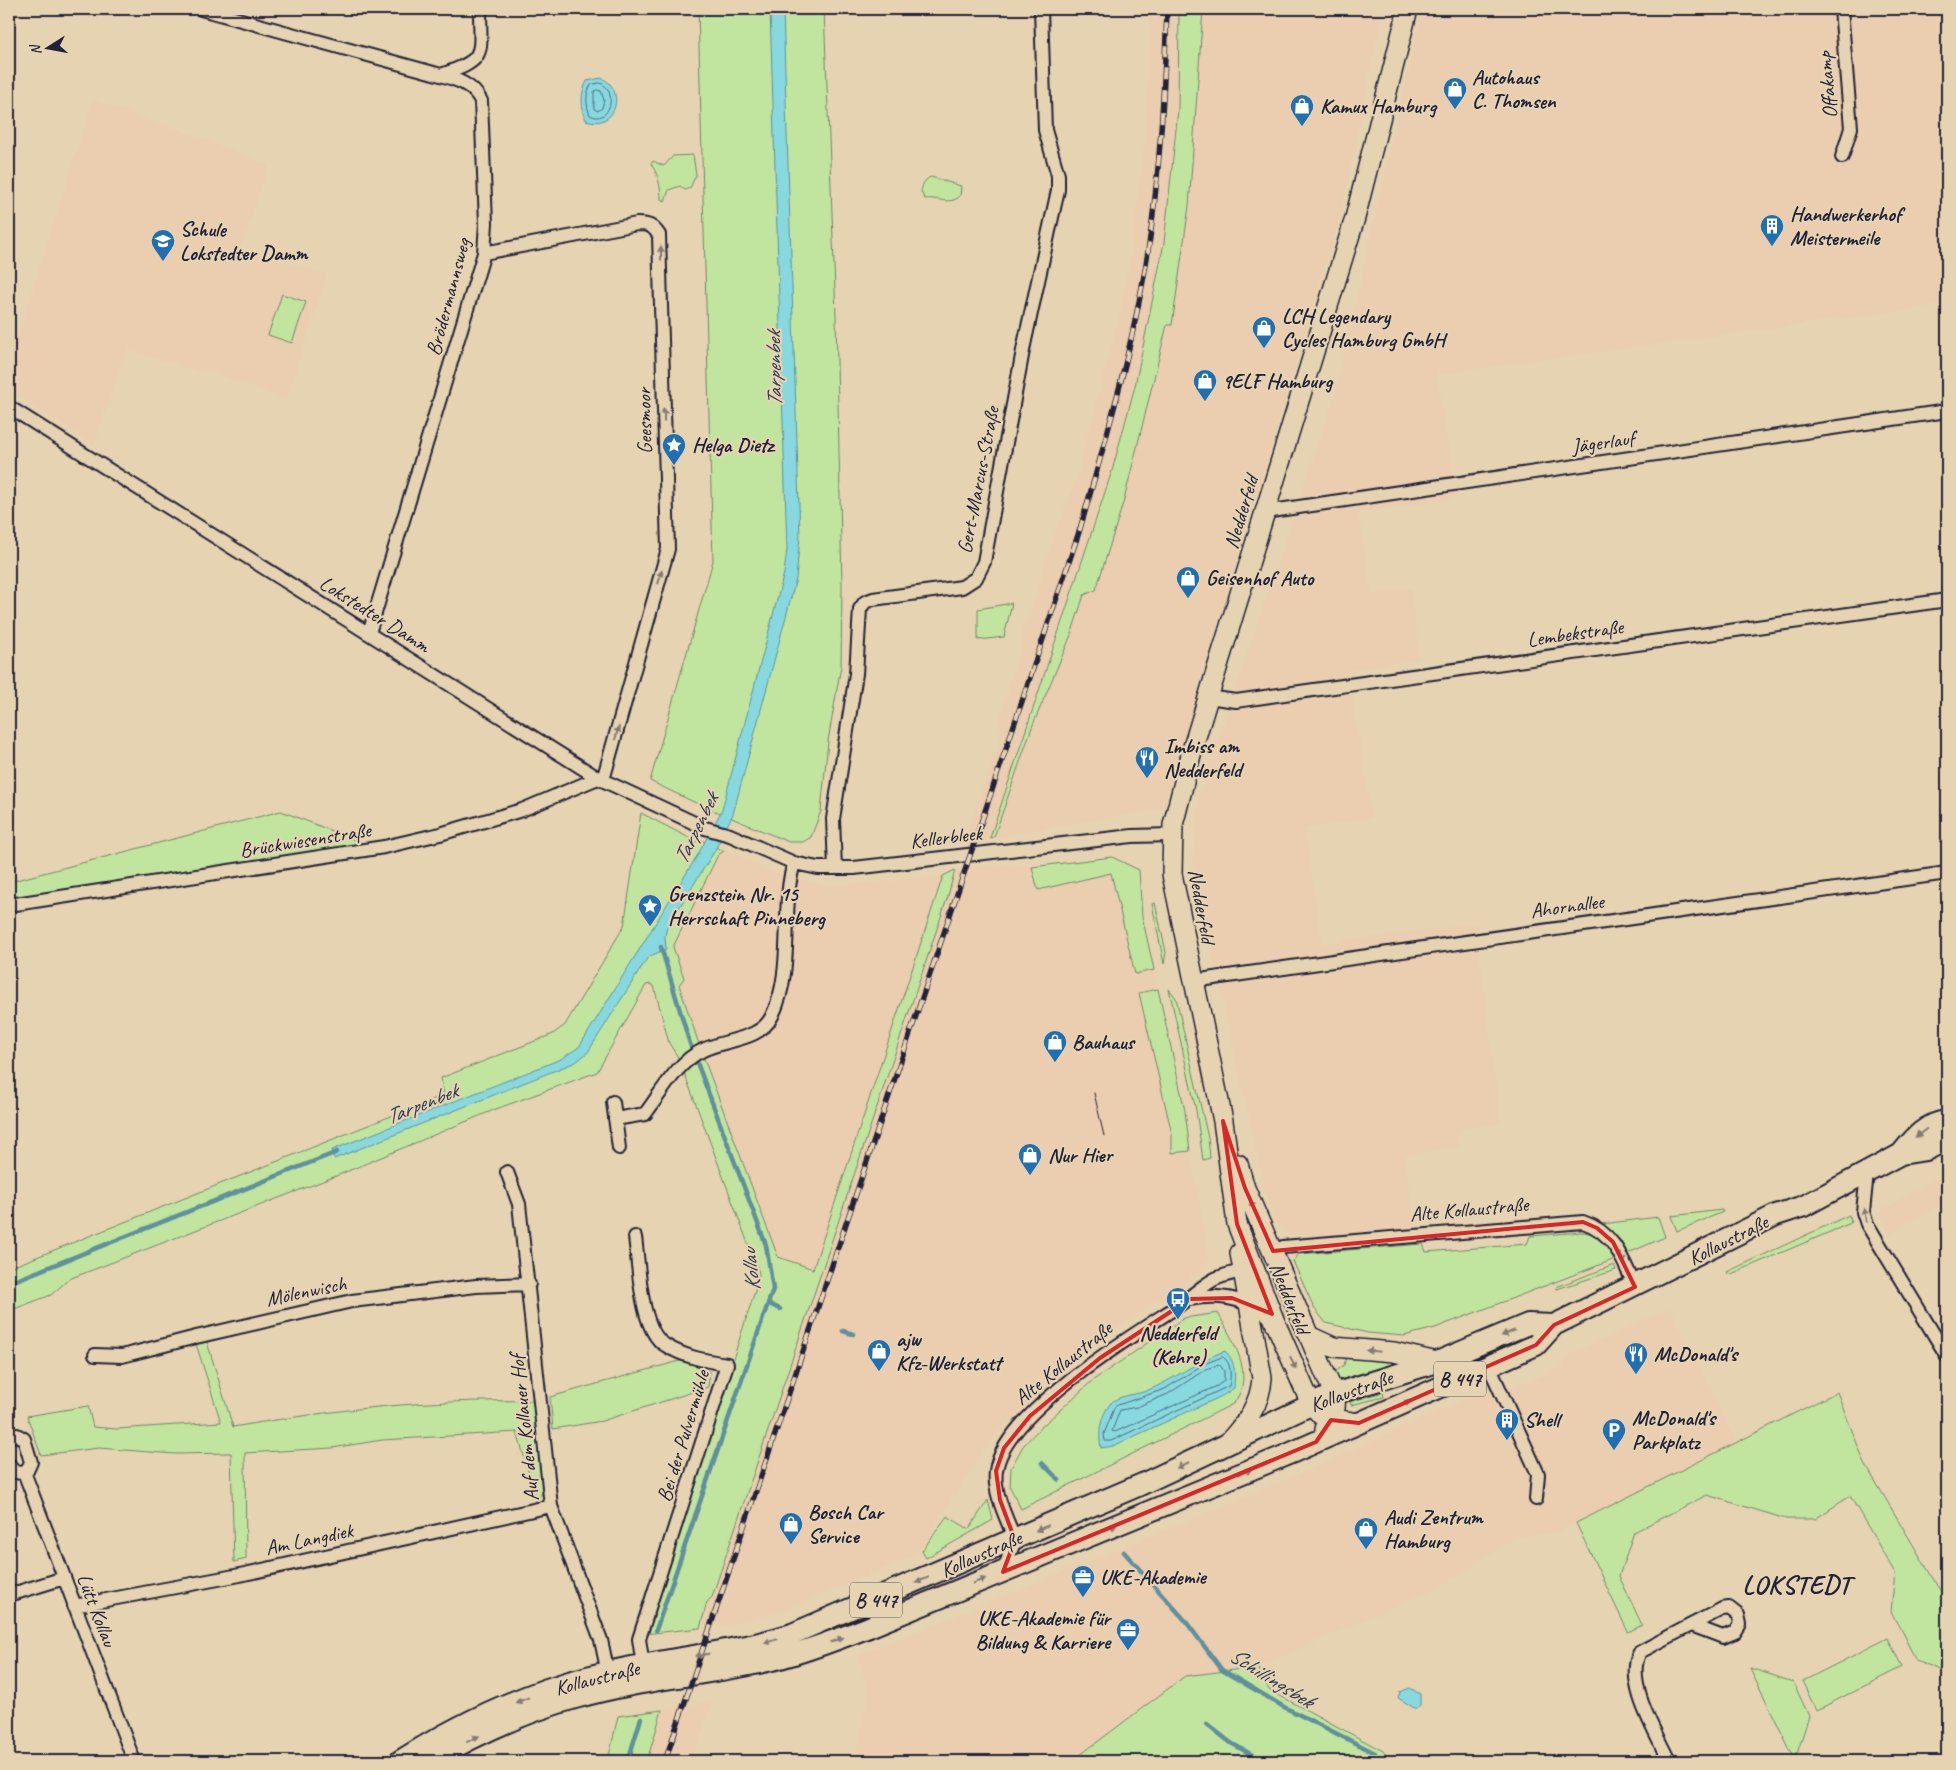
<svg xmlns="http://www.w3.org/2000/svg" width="1956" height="1770" font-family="Caveat,sans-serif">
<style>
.built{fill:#ebcdb0}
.green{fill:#c1e59e;stroke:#72846c}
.water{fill:#88d9df;stroke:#5f909d}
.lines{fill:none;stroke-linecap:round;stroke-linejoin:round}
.shore{stroke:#4b6b7d;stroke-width:1}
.stream{stroke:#5f909d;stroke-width:4.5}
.minor-casing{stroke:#22223b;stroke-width:16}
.secondary-casing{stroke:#22223b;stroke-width:22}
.primary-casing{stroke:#22223b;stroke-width:24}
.minor{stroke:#e6d3b1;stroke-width:12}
.secondary{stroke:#e6d3b1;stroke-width:19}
.primary{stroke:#e6d3b1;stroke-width:20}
.tram{stroke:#22223b;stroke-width:1}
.rail-casing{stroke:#22223b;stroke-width:5.5}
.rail{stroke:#e6d3b1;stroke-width:4;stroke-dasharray:11;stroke-linecap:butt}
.oneway{fill:#847a76}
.marked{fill:none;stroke:#d62828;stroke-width:4;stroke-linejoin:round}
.labels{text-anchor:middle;stroke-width:4.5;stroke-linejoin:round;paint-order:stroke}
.shield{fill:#e6d3b1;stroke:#5d575e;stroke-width:1}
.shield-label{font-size:20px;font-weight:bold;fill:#22223b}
.poi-label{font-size:21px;font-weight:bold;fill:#22223b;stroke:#e6d3b1;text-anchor:start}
.street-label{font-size:21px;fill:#22223b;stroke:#e6d3b1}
.water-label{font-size:22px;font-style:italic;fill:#313d54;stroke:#e6d3b1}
.district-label{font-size:26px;font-weight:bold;letter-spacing:1px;fill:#22223b;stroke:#e6d3b1}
</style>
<rect width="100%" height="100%" fill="#e6d3b1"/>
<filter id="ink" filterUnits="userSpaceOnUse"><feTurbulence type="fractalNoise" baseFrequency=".02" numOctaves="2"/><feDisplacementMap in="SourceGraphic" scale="10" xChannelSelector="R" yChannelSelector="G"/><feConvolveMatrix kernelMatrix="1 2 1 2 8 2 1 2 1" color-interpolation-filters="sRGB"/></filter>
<g filter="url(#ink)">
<!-- built -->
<path class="built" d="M1149 9H1179L1178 110 1164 243 1135 386 1112 471 990 838 964 843 1003 732 998 724 1023 640 1022 633 1025 622 1030 617 1050 548 1076 481 1120 314 1132 247 1144 152 1150 47Z
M1203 9H1383L1341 213 1163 808 994 837 1032 726 1071 635 1084 595 1096 589 1124 500 1167 325H1172L1189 206Z
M1422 9H1947V304L1436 374 1457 498 1358 512 1371 595 1411 589 1419 659 1347 671 1372 817 1304 829 1322 944 1476 924 1500 1123 1457 1129 1459 1146 1404 1155 1414 1228 1301 1237 1287 1233 1275 1223 1268 1203 1193 864 1199 797 1336 391Z
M93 100 206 140 268 166 240 249 327 275 286 399 201 368 200 371 126 349 94 444 9 390V363Z
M724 851 773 872 828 887 943 876 813 1269 778 1257 703 1056 679 985 673 947 718 855Z
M1112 857 1139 870 1142 916 1185 1111 1187 1134 1208 1256 1202 1270 1088 1348 994 1435 915 1555 786 1610 730 1624 700 1628 707 1602 712 1597 955 870 1009 864 1032 867Z
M1947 1172V1211L1943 1203 1891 1233 1880 1212Z
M1670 1308 1736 1443 1558 1531 1516 1537 1442 1585 1258 1667 1185 1676 1072 1761H855L867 1703V1682L858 1656 1266 1489 1478 1394 1505 1390 1561 1368 1571 1354Z
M712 1701 691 1761H647L662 1710Z"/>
<!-- green -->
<path class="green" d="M698 9H824L836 316 842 585 841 666 828 741 821 811 811 837 803 842H789L698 804 650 781 713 561Z
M1179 9H1203L1189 206 1172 325H1167L1124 500 1096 590 1084 595 1071 635 1032 727 994 837 990 838 1112 471 1135 386 1164 243 1178 110Z
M693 155 696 175 690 188 685 190 680 186 669 190 665 201 661 199C661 188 658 173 651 164L653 161 664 166 673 156Z
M931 177 961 186 960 196C950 206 937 197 925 199L921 192C922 186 924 179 931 177Z
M282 294 306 302 292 343 268 335Z
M1012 603 1004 637 978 640V609Z
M281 811 365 844 9 899V882Z
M641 813 697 842 699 839 724 851 718 855 673 947 684 978 679 985 703 1056 778 1257 813 1269 943 876 955 870 948 896 712 1597 707 1602 700 1628 644 1634 756 1288 759 1273 679 1059 669 1043 654 986 651 984 646 985 597 1072 496 1109 336 1176 69 1279 51 1295 9 1311V1268L444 1095 441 1078 553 1034 565 1025 624 926Z
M1112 857 1139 870 1142 916 1154 970 1135 974 1111 873 1038 890 1032 867Z
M1155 903 1166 952 1164 964 1152 904Z
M1158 989 1185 1111 1190 1151 1172 1153V1134L1139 993Z
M1169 989 1176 998 1208 1138 1210 1158 1203 1160 1196 1110Z
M1722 1210 1723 1212 1677 1231 1671 1216Z
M1849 1215 1851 1223 1729 1275 1727 1272Z
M1658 1217 1665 1237 1626 1254 1620 1240 1602 1224Z
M1582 1232C1598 1233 1609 1245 1615 1259L1435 1328 1404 1336 1368 1333 1326 1323 1314 1308 1293 1261 1299 1254 1423 1244 1426 1252 1527 1244 1530 1236Z
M1614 1265 1616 1270 1557 1289 1556 1287Z
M1218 1313C1232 1340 1257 1375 1233 1404L1021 1509 1010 1487 1011 1468 1023 1446 1039 1429 1092 1381 1184 1318Z
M207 1342 233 1427C337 1409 428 1399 535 1401L544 1489 537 1501 517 1432 382 1440 332 1448 245 1453 246 1559 234 1562 231 1453 175 1454 99 1448 41 1455 27 1416 88 1406 93 1427 117 1429 221 1422 196 1344Z
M1347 1355 1395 1362 1394 1364 1339 1380 1335 1372 1344 1365Z
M683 1360 698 1364 710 1372 708 1387 602 1421 553 1429 550 1397Z
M1383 1392 1384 1397 1351 1405 1350 1402Z
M1837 1392 1865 1464 1947 1602V1673L1916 1660 1891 1611 1895 1573 1850 1496 1815 1519H1786L1707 1495 1634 1532 1619 1576 1642 1625 1628 1632 1576 1523Z
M988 1500 993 1520 926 1558 922 1551 947 1516 969 1529Z
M1888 1638 1902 1667 1817 1710 1803 1681Z
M1258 1667 1269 1690 1383 1751 1391 1761H1072L1185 1676Z
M1750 1668 1793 1682 1809 1716 1795 1760Z
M662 1710 647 1761H608L618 1716Z"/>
<!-- water -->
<path class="water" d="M770 9H783L800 536 796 579 733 814 714 852 667 927 665 936 666 949 648 957 588 1052 576 1062 334 1159 332 1150 561 1059 579 1047 697 856 722 810 784 573 787 549Z
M601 78C626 87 618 131 586 120 581 107 580 94 587 81Z
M1225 1351C1236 1362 1235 1373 1234 1388L1222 1396 1113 1446 1101 1448C1098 1433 1100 1417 1110 1404 1117 1395 1136 1395 1146 1391 1174 1380 1196 1361 1225 1351Z
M1410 1688 1420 1694V1705L1416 1709 1398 1698 1400 1692Z"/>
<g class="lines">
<!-- shore -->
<path class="shore" d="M600 83C619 89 610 126 590 115 586 105 585 94 591 85Z
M597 90 601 91 604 100 602 108 598 111 594 109V92Z
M1223 1357C1232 1363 1231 1376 1229 1386L1111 1441H1105L1104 1434 1115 1406 1165 1389 1204 1364Z
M1220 1365 1224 1371V1381L1217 1386 1115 1432 1112 1431 1120 1410 1137 1407 1168 1394 1206 1369Z"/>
<!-- stream -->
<path class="stream" d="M9 1283 337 1152
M769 1304 780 1309
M843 1331 853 1334
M1042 1463 1059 1480
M1124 1552 1184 1619 1222 1670 1284 1707 1375 1753 1381 1761
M656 1630 773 1289 766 1245 690 1044 661 947
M1207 1724 1231 1743 1263 1761
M628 1761 641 1718"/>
<!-- minor casing -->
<g class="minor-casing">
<path id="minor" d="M201 9 430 72C450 78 471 81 481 101L486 223 484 253 369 633
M1841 9 1851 128 1842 157
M441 75C488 59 480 55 480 9
M484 253 637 224C649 224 653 226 659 235L668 549 603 780
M9 407 598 778 705 828 730 835 794 863 818 868H854L1132 836 1172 835
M1265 512 1947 411
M1208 697 1236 701 1947 600
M835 868 833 819 856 674 860 609 865 602 873 599 962 587 976 578 984 562 1024 345 1058 190V175L1045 130 1041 9
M9 905 384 847 440 834 522 810 598 778
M1193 981 1947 873
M613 1102 619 1148
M615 1119 645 1114C662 1092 677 1062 703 1050 725 1039 760 1041 772 1016 795 971 780 908 794 863
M507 1172 519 1204 551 1506 601 1640 608 1673
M1867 1173 1863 1212 1867 1224 1947 1356
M635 1237C639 1265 640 1330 665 1345 684 1357 706 1361 727 1364L639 1639 643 1665
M1273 1251 1283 1247 1583 1222C1614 1232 1623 1260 1635 1287
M1190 1299C1221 1293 1249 1299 1273 1320
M95 1355 122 1356 196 1337 352 1301 476 1286 529 1284
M1489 1366 1538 1474 1536 1499
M9 1436 17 1435 24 1439 31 1462 27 1471C19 1475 12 1472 9 1464
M24 1472 134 1761
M1003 1572 1015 1540C1007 1519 993 1493 996 1471 1003 1414 1129 1338 1175 1308 1189 1299 1200 1287 1215 1279 1226 1274 1239 1272 1251 1269
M9 1595 64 1578
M74 1606 240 1575 551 1506
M1669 1761C1656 1733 1624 1682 1640 1652L1691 1625 1723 1637 1735 1632 1740 1624 1738 1615 1729 1608 1722 1609 1691 1625"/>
</g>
<!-- secondary casing -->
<g class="secondary-casing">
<path id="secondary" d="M1238 1164 1245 1188 1334 1394C1338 1409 1333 1416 1325 1429
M1309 1336 1333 1347 1394 1352 1437 1362
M1359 1423 1323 1417 1311 1404 1275 1322 1237 1224 1223 1121 1172 874 1173 825 1193 747 1355 218 1408 9
M1227 1444C1245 1423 1260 1407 1262 1378L1240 1253"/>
</g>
<!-- primary casing -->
<g class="primary-casing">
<path id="primary" d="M1901 1154C1914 1138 1926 1123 1947 1121
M400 1761C457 1725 521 1694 587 1677 655 1659 725 1655 792 1634L1140 1485 1334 1394 1437 1362 1528 1324 1554 1325
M430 1761C475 1735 525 1712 575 1698 641 1679 710 1675 776 1659 808 1651 838 1639 869 1627L1291 1453 1536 1345 1554 1325 1776 1215 1804 1206 1901 1154 1926 1150 1947 1140"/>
</g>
<!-- minor -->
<use href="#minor" class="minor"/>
<!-- secondary -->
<use href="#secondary" class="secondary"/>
<!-- primary -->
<use href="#primary" class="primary"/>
<!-- tram -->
<path class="tram" d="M1094 1093 1104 1136"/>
<!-- rail casing -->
<g class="rail-casing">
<path id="rail" d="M665 1761 1080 529C1106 439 1132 350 1147 258 1160 175 1164 92 1167 9"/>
</g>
<!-- rail -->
<use href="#rail" class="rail"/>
</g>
<!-- one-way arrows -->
<defs><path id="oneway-solid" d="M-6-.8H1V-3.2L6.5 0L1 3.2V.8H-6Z" transform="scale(1.25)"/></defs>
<g class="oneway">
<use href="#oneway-solid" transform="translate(661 253) rotate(-91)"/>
<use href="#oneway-solid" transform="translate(664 415) rotate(-91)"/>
<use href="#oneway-solid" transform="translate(660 577) rotate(-75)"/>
<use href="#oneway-solid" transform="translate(617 733) rotate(-74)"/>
<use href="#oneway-solid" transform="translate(1921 1133) rotate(143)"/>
<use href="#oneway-solid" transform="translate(1253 1207) rotate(-113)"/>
<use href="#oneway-solid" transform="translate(1865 1215) rotate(-98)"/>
<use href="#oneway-solid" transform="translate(1622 1258) rotate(64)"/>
<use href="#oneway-solid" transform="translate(1508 1333) rotate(157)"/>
<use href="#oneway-solid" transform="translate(1373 1351) rotate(-174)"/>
<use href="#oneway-solid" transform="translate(1293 1363) rotate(67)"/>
<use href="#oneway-solid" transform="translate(1404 1404) rotate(-24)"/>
<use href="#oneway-solid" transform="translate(1183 1465) rotate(155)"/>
<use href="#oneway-solid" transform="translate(1245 1472) rotate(-23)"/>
<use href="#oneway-solid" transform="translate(1042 1528) rotate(157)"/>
<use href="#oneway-solid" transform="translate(1110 1528) rotate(-22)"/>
<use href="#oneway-solid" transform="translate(922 1580) rotate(157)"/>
<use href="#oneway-solid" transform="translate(979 1581) rotate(-22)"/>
<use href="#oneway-solid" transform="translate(837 1640) rotate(-21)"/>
<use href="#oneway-solid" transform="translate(771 1641) rotate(164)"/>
<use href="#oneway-solid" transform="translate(702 1655) rotate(169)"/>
<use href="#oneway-solid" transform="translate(522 1700) rotate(159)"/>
<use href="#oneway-solid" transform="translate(473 1739) rotate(-26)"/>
</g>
</g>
<!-- marked area -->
<path class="marked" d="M1223 1121 1245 1188 1273 1251 1583 1222 1597 1228 1613 1242 1635 1287 1554 1325 1536 1345 1359 1423 1331 1420 1316 1442 1003 1572 1015 1540 1000 1500 996 1471 1004 1448 1030 1416 1100 1358 1190 1299 1232 1298 1272 1314 1237 1224Z"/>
<!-- icons -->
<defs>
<g id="shop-pin" transform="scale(1.25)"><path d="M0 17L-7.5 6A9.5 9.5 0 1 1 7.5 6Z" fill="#1f6fb2" stroke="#e6d3b1"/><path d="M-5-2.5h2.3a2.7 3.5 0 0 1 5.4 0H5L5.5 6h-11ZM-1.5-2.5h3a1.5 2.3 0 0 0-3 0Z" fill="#fff"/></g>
<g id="building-pin" transform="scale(1.25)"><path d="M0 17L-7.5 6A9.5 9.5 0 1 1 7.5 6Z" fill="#1f6fb2" stroke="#e6d3b1"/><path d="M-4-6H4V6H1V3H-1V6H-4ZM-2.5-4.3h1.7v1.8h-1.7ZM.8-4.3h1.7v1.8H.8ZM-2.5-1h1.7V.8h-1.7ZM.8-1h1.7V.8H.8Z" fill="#fff"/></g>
<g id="school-pin" transform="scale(1.25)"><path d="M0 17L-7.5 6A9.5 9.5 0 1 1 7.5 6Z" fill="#1f6fb2" stroke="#e6d3b1"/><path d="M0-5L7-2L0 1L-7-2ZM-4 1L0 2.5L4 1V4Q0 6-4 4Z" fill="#fff"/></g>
<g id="sight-pin" transform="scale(1.25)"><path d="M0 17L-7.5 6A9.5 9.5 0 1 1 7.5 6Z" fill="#1f6fb2" stroke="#e6d3b1"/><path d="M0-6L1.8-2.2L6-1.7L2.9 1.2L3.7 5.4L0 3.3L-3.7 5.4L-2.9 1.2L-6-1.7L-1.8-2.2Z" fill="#fff"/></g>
<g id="restaurant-pin" transform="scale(1.25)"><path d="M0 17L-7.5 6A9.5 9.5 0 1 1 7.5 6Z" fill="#1f6fb2" stroke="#e6d3b1"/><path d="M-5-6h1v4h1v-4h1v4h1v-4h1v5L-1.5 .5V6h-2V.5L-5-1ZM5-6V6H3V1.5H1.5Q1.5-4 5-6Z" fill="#fff"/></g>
<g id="bus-pin" transform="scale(1.25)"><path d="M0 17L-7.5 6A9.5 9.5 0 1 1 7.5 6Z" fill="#1f6fb2" stroke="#e6d3b1"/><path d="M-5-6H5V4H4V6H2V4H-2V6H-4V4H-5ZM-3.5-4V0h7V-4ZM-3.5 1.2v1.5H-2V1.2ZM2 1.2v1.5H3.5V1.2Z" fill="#fff"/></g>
<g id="parking-pin" transform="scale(1.25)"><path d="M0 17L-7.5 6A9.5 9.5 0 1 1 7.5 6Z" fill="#1f6fb2" stroke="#e6d3b1"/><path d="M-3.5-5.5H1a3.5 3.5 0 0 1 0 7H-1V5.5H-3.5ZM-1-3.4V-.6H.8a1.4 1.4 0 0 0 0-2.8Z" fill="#fff"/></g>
<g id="office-pin" transform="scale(1.25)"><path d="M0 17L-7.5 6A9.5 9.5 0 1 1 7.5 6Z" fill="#1f6fb2" stroke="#e6d3b1"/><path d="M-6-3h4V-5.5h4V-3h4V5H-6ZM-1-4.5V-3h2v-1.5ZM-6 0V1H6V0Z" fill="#fff"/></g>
</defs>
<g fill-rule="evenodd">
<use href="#shop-pin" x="1455" y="89"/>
<use href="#shop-pin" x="1302" y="106"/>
<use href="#building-pin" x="1772" y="226"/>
<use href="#school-pin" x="163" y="241"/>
<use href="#shop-pin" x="1264" y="328"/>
<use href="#shop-pin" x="1205" y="381"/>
<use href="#sight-pin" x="674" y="445"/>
<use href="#shop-pin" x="1188" y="578"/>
<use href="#restaurant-pin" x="1147" y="758"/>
<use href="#sight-pin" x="650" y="906"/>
<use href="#shop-pin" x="1055" y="1042"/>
<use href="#shop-pin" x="1030" y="1155"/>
<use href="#bus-pin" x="1178" y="1299"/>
<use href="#shop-pin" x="879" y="1351"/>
<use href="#restaurant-pin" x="1636" y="1354"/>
<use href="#building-pin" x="1507" y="1420"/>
<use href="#parking-pin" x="1614" y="1430"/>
<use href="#shop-pin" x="791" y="1524"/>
<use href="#shop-pin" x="1366" y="1529"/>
<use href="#office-pin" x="1083" y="1577"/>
<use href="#office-pin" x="1128" y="1630"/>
</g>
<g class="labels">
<!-- shield labels -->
<g class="shield">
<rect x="1434" y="1361.5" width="52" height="35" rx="4"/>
<rect x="850" y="1582.5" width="52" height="35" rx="4"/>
</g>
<g class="shield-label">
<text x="1460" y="1386">B 447</text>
<text x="876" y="1607">B 447</text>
</g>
<!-- poi labels -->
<g class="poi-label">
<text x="1472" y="84">Autohaus<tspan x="1472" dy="24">C. Thomsen</tspan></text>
<text x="1320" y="113">Kamux Hamburg</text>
<text x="1790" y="221">Handwerkerhof<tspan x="1790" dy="24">Meistermeile</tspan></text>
<text x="180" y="236">Schule<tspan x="180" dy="24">Lokstedter Damm</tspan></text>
<text x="1282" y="323">LCH Legendary<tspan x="1282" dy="24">Cycles Hamburg GmbH</tspan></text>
<text x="1222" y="388">9ELF Hamburg</text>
<text x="692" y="452">Helga Dietz</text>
<text x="1206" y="585">Geisenhof Auto</text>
<text x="1164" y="753">Imbiss am<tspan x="1164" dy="24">Nedderfeld</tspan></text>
<text x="668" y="901">Grenzstein Nr. 15<tspan x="668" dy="24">Herrschaft Pinneberg</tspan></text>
<text x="1072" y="1049">Bauhaus</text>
<text x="1048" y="1162">Nur Hier</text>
<text x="1178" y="1340" text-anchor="middle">Nedderfeld<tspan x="1178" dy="24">(Kehre)</tspan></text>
<text x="896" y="1346">ajw<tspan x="896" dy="24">Kfz-Werkstatt</tspan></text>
<text x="1654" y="1361">McDonald's</text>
<text x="1632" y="1425">McDonald's<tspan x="1632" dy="24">Parkplatz</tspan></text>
<text x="1524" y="1427">Shell</text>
<text x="808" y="1519">Bosch Car<tspan x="808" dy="24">Service</tspan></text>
<text x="1384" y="1524">Audi Zentrum<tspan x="1384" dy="24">Hamburg</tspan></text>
<text x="1100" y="1584">UKE-Akademie</text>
<text x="1110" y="1625" text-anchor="end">UKE-Akademie für<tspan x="1110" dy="24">Bildung &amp; Karriere</tspan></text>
</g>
<!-- street labels -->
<g class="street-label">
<text transform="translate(1827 85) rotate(-95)" y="7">Offakamp</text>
<text transform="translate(448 297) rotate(-75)" y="7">Brödermannsweg</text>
<text transform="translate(644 421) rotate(-91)" y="7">Geesmoor</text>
<text transform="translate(1603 442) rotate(-8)" y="7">Jägerlauf</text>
<text transform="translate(978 480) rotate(-79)" y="7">Gert-Marcus-Straße</text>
<text transform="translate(1241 512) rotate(-73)" y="7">Nedderfeld</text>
<text transform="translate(375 614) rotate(32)" y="7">Lokstedter Damm</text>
<text transform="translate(1575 633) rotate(-8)" y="7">Lembekstraße</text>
<text transform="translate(946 837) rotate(-7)" y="7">Kellerbleek</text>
<text transform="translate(305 840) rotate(-9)" y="7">Brückwiesenstraße</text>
<text transform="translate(1202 906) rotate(80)" y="7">Nedderfeld</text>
<text transform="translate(1567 906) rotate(-8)" y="7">Ahornallee</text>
<text transform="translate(1469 1209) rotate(-5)" y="7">Alte Kollaustraße</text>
<text transform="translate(1728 1240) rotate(-27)" y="7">Kollaustraße</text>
<text transform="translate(306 1291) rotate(-12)" y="7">Mölenwisch</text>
<text transform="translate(1290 1298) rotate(68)" y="7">Nedderfeld</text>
<text transform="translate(1063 1363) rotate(-39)" y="7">Alte Kollaustraße</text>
<text transform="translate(1351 1391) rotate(-20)" y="7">Kollaustraße</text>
<text transform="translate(524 1428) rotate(-96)" y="7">Auf dem Kollauer Hof</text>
<text transform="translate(683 1436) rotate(-73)" y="7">Bei der Pulvermühle</text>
<text transform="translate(309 1539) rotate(-12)" y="7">Am Langdiek</text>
<text transform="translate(981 1554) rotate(-24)" y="7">Kollaustraße</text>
<text transform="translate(97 1610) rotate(69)" y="7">Lütt Kollau</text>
<text transform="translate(597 1678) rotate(-14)" y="7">Kollaustraße</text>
</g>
<!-- water labels -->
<g class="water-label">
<text transform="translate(773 369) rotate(-91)" y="8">Tarpenbek</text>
<text transform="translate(695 828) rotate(-64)" y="8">Tarpenbek</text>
<text transform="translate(421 1103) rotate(-22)" y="8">Tarpenbek</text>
<text transform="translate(750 1270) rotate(-96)" y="8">Kollau</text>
<text transform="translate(1272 1677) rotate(32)" y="8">Schillingsbek</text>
</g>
<!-- district labels -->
<g class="district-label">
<text x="1797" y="1593">LOKSTEDT</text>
</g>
</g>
<!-- margin -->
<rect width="1956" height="1770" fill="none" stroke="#e6d3b1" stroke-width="30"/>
<rect x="15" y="15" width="1926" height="1740" fill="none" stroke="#22223b" stroke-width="2" filter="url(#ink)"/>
<!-- north arrow -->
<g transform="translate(48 48) rotate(259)" stroke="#e6d3b1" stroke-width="4" paint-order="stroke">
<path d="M0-4L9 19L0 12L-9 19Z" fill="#22223b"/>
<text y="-8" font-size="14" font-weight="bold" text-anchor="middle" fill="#22223b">N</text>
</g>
</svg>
